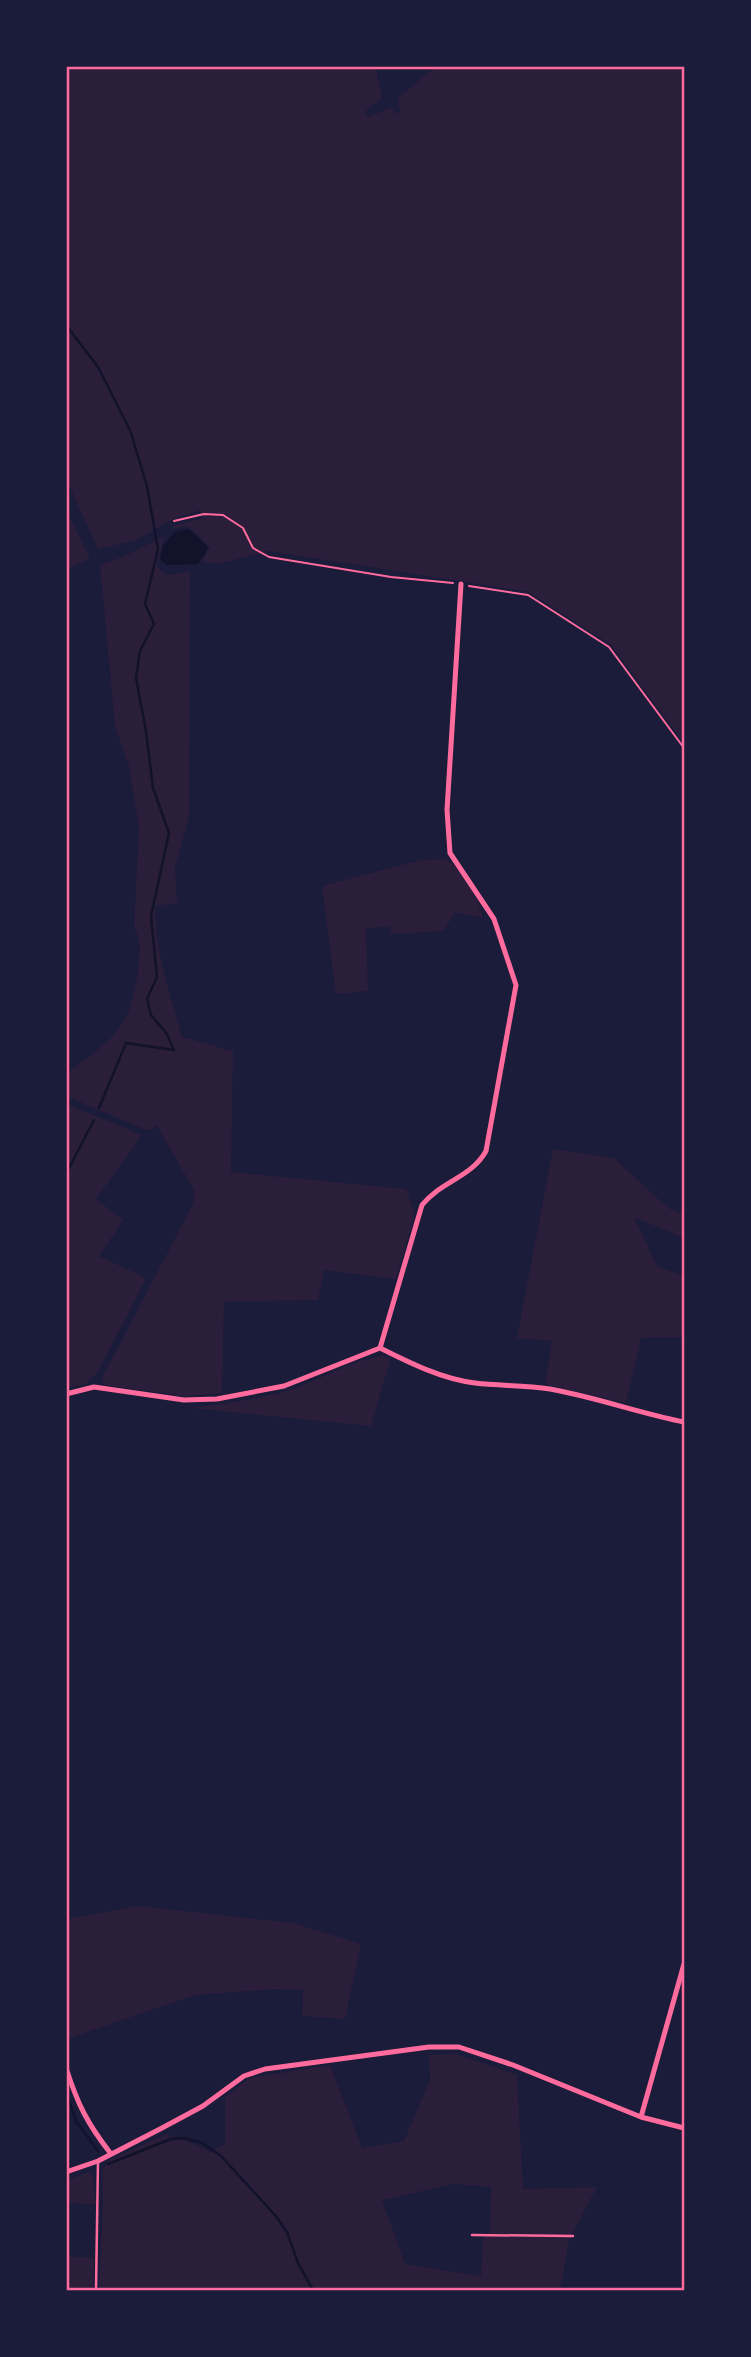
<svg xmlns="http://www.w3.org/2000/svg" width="751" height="2357" font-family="'Roboto Condensed',sans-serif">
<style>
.green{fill:#2a1e3b;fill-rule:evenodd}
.water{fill:#12122b}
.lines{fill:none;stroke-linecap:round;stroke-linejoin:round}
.stream{stroke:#12122b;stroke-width:2.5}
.path{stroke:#ff6b9d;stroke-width:2}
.service{stroke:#ff6b9d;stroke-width:2.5}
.minor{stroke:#ff6b9d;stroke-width:5}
.neatline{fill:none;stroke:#ff6b9d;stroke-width:2.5}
</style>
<rect width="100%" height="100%" fill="#1b1b3a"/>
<!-- green -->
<path class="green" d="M66 67H376L382 98 365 112 368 117 391 108 398 114 401 110 397 99 435 67H684V743L611 645 529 592 269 551 218 564 202 561 210 547 188 526 174 529 173 526 203 518 201 510 173 519 137 540 98 549 67 481Z
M67 511 90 559 67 569H66Z
M164 536 157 566 165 575 190 572 189 817 175 867 177 903 155 906C155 951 170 994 182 1037L233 1051 231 1172 406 1189 415 1214 396 1279 324 1270 318 1300 224 1302 222 1393 184 1396 104 1385 102 1378 193 1204 194 1190 157 1126 148 1131 66 1096 67 1073C112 1039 131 1030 138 970 139 954 143 942 134 928L139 828 129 766 115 726 100 564 120 558Z
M445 859C464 868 478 898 483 918L455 912 444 931 391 934 390 926 366 929 368 991 336 994 322 886 421 860Z
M66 1104 142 1135 96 1199 123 1220 99 1256 146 1278 98 1372 86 1384 67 1388Z
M553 1149 614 1158 668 1208 684 1215V1238L634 1217 657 1266 684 1276V1337L641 1338 626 1403 545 1384 552 1341 517 1338Z
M382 1356 391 1357 371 1426 191 1408C224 1403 257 1400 289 1390 320 1380 349 1361 382 1356Z
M138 1906 293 1923 361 1944 345 2019 302 2016 303 1990 276 1989 195 1995 67 2039V1919Z
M456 2054 517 2075 523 2189 597 2187 569 2240 560 2290H99L103 2202 102 2170 111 2159 167 2134C181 2140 197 2143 210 2152L225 2144V2097L250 2078 330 2065 362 2148 404 2141 430 2080 429 2055ZM454 2184 491 2187 490 2232 483 2238 481 2276 405 2264 382 2200Z
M92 2171 96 2205 67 2202V2180Z
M66 2256 94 2258 93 2290H67Z"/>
<!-- water -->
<path class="water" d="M189 529 208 547 204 556 197 564 167 565 160 559 163 546 175 532Z"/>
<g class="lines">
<!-- stream -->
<path class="stream" d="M66 325 98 367 130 430 147 486 158 549 145 604 154 624 140 651 136 678 146 731 153 788 169 833 151 916 157 977 147 999 151 1015 167 1034 174 1050 126 1043 99 1108
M66 1174 94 1120
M66 2091 76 2121 98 2151
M108 2164 171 2139 185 2138 202 2143 221 2156 275 2215 287 2232 298 2263 313 2290"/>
<!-- path -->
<path class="path" d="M174 521 204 514 223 515 243 528 253 548 269 557 391 577 453 583
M469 586 528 595 609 647 684 748"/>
<!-- service -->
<path class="service" d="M472 2235 573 2236
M96 2290 98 2161"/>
<!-- minor -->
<path class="minor" d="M380 1348 422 1205C440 1182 472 1177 486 1151L516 985 494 919 450 853 447 810 461 584
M66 1394 94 1387 184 1400 217 1399 284 1386 380 1348C410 1363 442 1379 475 1383 500 1386 525 1385 550 1389 595 1397 639 1413 684 1422
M66 2068C78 2105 87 2123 111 2154
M641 2117 684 1964
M66 2172 98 2161 162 2128 203 2106 244 2076 265 2069 429 2047H459L513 2065 641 2117 684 2128"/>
</g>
<!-- border -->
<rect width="751" height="2357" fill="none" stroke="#1b1b3a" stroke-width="136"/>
<rect x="68" y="68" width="615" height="2221" class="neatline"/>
</svg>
